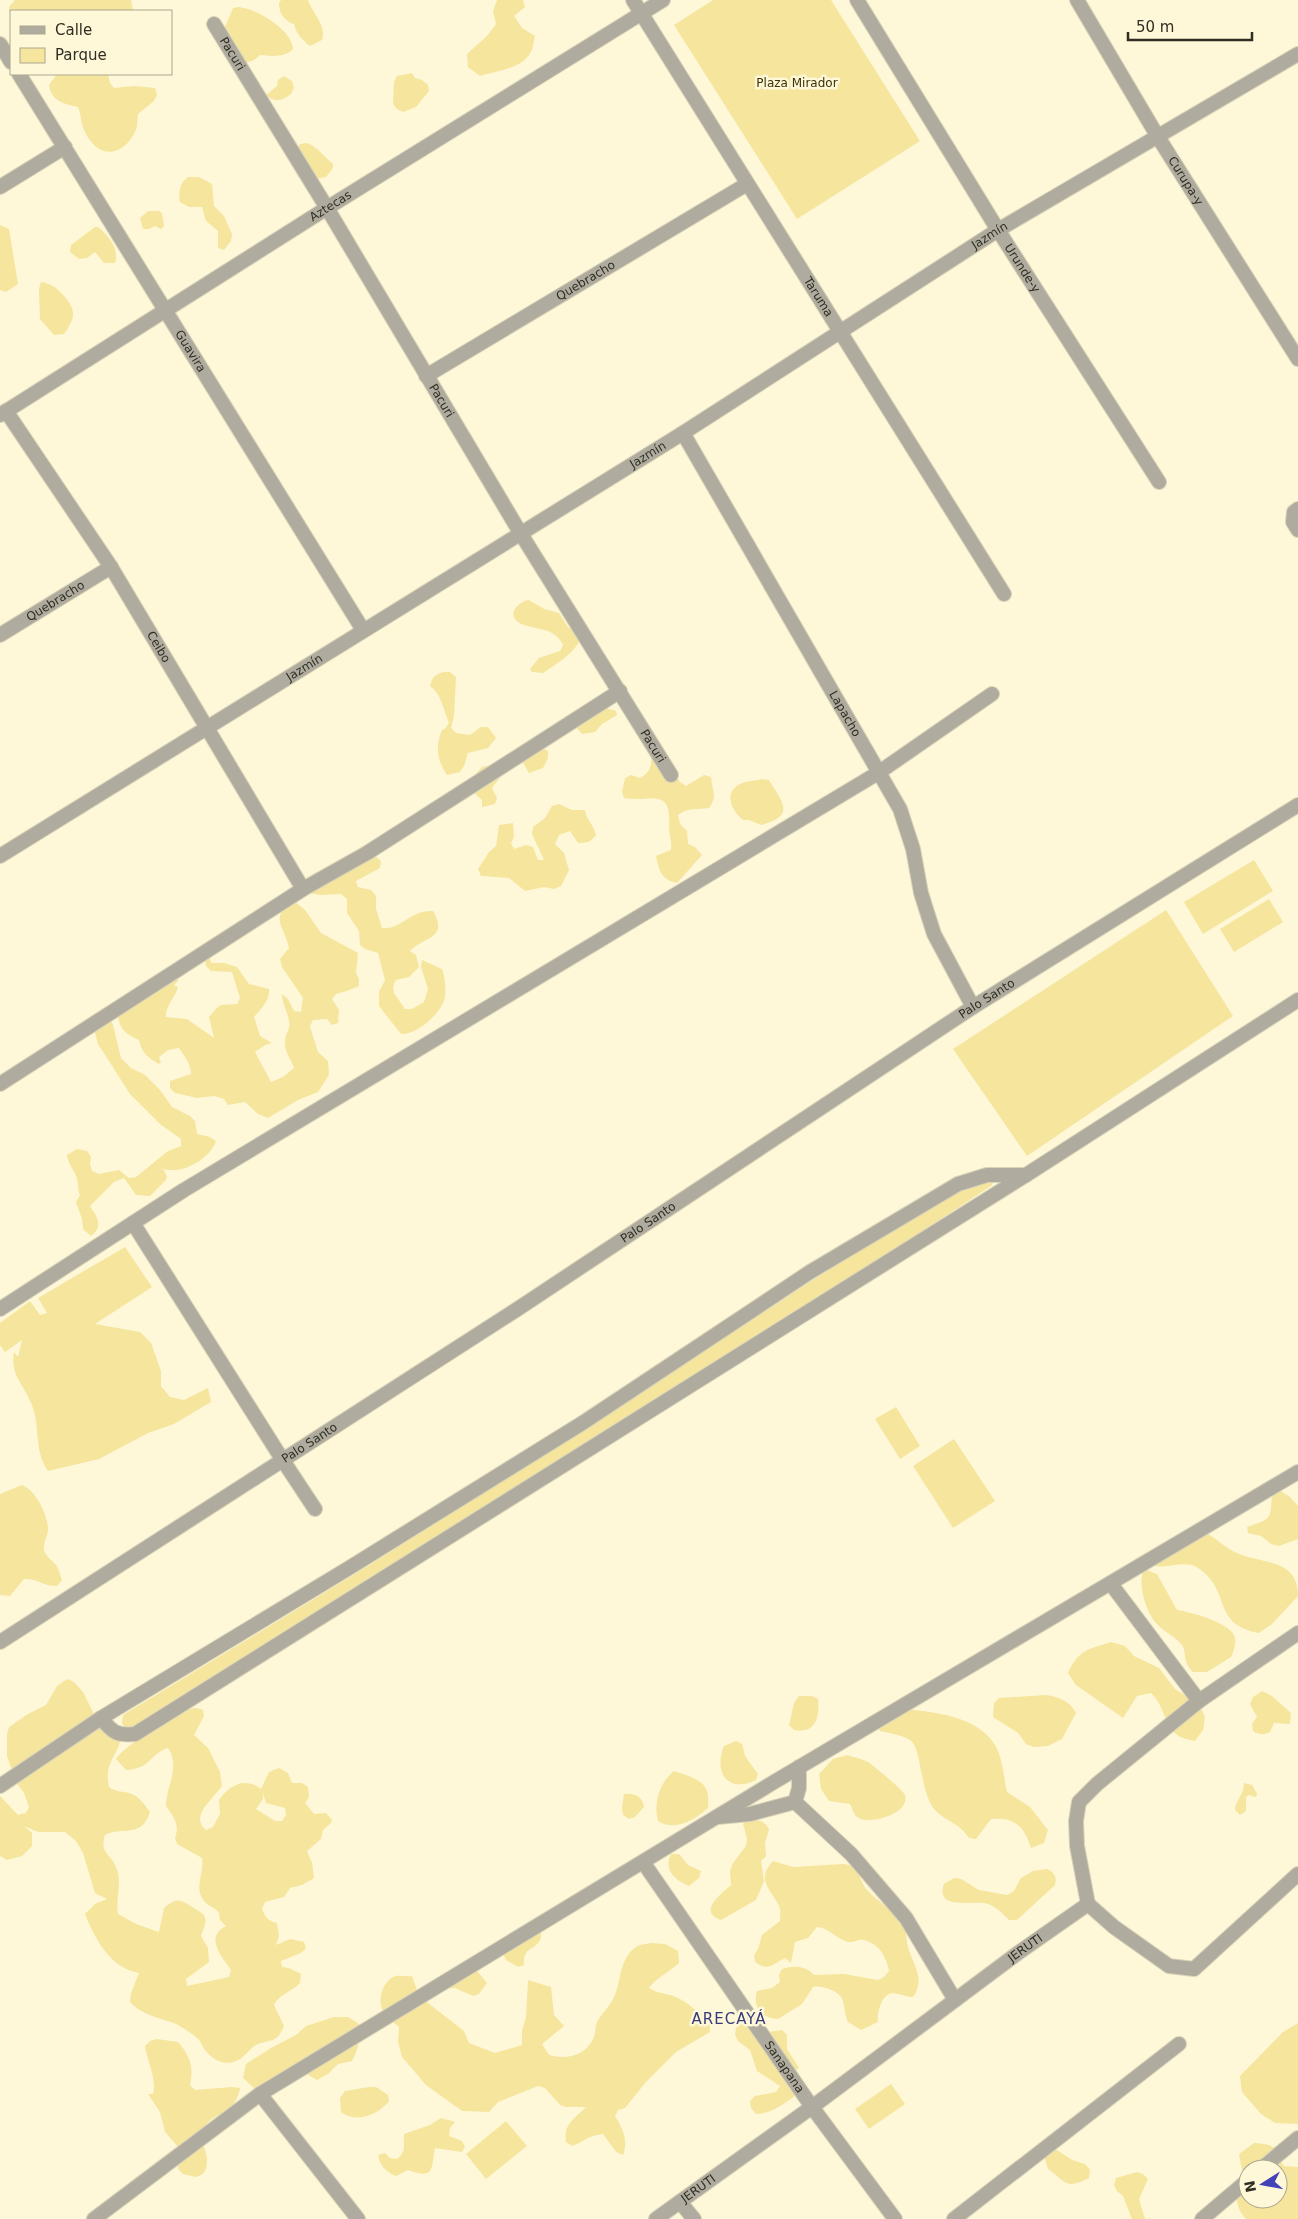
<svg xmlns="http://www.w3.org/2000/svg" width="1298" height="2219" font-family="'DejaVu Sans',sans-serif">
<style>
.green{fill:#f5e59d;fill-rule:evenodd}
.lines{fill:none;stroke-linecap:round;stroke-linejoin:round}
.minor-casing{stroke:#d9d3b8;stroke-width:16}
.minor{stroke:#afac9f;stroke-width:14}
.labels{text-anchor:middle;stroke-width:5;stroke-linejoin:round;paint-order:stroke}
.street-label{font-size:12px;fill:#302d22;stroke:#fef8d9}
.park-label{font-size:12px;fill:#3c3306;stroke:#fef8d9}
.quarter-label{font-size:15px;letter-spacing:1px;fill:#373c77;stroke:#fef8d9}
</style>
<rect width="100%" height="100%" fill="#fef8d9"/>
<!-- green -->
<path class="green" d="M15 0H131L133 11H11V19L9 7Z
M281 0H308C313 14 327 26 322 40L310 46C302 40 296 33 294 24 284 21 279 13 279 3Z
M497 0H523L525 7 514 16 522 28 535 36C534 40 533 48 531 52 522 69 496 71 480 76L468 67 467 54 487 36 496 24 493 11Z
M713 0H831L920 141 797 219 674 25Z
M239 7C257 9 292 30 293 49 285 58 271 56 260 55 254 61 250 63 241 62L225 34V27L233 8Z
M412 73 415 78 422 80 428 85 429 91 416 107 403 112 397 109 393 104 394 82 397 76Z
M57 74H108L110 83 114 88 134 86 155 88 157 95 154 101 138 114C137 119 138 125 136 130 123 158 97 160 84 130 81 123 81 114 78 107 64 104 51 101 49 85Z
M284 76 292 81 294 88 291 94C282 101 275 103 266 95L277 86 278 80Z
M307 143C318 147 324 157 333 164V168L326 177 315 179 306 160 297 150 300 144Z
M189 177H199L212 184 214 206 224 216 232 234 231 241 224 250 218 248V231L206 221 202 207H189L180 202C178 193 180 181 189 177Z
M148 211H159L162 213 164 226 161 229 155 226 149 229H143L140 218Z
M0 225 9 229 18 284 6 292 0 290Z
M95 227H98C108 235 120 249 115 263H104L95 252 87 258 79 259 70 252 71 245Z
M41 282C52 284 57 288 64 296 77 311 75 318 64 334L54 335 40 319 39 289Z
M529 600 544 609 559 613 568 627 577 632 581 638C575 653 555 665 543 673L532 672 530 669 539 658 560 651 563 645C554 625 531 631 518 622 506 613 520 601 529 600Z
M444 672H450L456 677 454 716 451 728 456 733 470 735 481 727H488L496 738 488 748 468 753 464 766 460 772 447 775C437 760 435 747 442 730L445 729 449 723C443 709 442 695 430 686 432 678 435 674 444 672Z
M606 708 616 711 617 715 602 724 595 732 582 734 575 726 540 747 548 751V758L543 768 529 773 522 761 504 772 492 788 497 798 495 804 482 807V800L473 792 372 853 381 861 380 868 356 881 358 887 371 890 376 896V909L382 928C402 930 409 910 433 911 449 939 424 936 410 951L416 955 419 967 409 977 396 980 393 986 394 993 405 1009H412L424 1002 428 989 421 967 422 960 442 969C445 977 446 988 445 997 442 1013 417 1035 401 1034L379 1006V992L385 980 378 953 365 949 360 945 359 931 347 913V899L341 894 321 895 307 893 472 778 482 767 496 764Z
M651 753 668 763 680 782 686 786 704 775 711 777C712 790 718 796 709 808 698 810 688 807 678 815L680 824 687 831 688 844 695 847 702 855 677 883C661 880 659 870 656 856L671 850C672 841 669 834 669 826 672 786 650 803 624 798L622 792 625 778 631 775 640 778C651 772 652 765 651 753Z
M762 779 769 780C783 803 796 816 761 825L749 820H743C733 812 723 795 738 785 744 781 755 781 762 779Z
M559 804 572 810H585C586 820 594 825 596 835 591 842 587 843 578 843L570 831 559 835 555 844 564 853 569 870 561 886 554 889 544 887 525 891 509 878 481 876 478 869 489 852 496 846 499 825 513 823 514 837 511 843 514 849 526 845 533 847 538 860H544L532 834 533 827 545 818 552 806Z
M1254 860 1273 891 1203 934 1184 902Z
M1269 899 1283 922 1234 952 1220 929Z
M294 901 305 910 321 933 358 953 356 973 359 979V986L347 991 336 994 332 999 339 1010 338 1023 332 1025 327 1019 313 1020 310 1026 312 1033 318 1052 328 1061 329 1075 318 1092 298 1100 268 1118 258 1114 245 1102 228 1105 224 1099 214 1096 197 1098 175 1093 170 1088V1081L191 1074C191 1064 184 1056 179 1048L168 1050 159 1057 161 1062 159 1064C147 1057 142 1053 139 1040 125 1034 118 1028 118 1012L177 978 178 981 174 985 178 987C175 998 165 1006 166 1017L187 1019 214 1038 209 1017C223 1001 217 1006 237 1004L240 998 232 972 211 971 206 966 205 959 210 957 211 963H224L237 967 249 984 269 989C270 1001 261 1009 254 1017L260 1036 272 1043 265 1045 255 1052 271 1082 283 1077 294 1068C291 1059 284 1051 285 1041 285 1033 291 1030 289 1021 288 1012 282 1004 282 994L288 999 294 1011 301 1012 303 998 282 967 280 959 289 948C284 925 272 924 287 902Z
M1166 910 1233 1016 1027 1156 953 1049Z
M110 1019 113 1025 121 1058 131 1068 145 1075 160 1090 172 1107 190 1116 195 1121 197 1134 210 1137 216 1141C212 1155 190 1170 175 1170 170 1171 164 1169 159 1168L164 1170 167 1177 166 1180 150 1196 136 1195 124 1178 114 1182 90 1206C97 1217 104 1226 91 1236L83 1229 82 1219 76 1202 80 1195C77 1189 79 1185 77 1179 75 1170 68 1165 67 1155L77 1149 87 1151 91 1157 90 1164 92 1171 99 1174 119 1170 129 1178 136 1177 168 1151 181 1146V1139L160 1124 130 1094 98 1044 94 1029Z
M990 1181 993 1183 991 1186 829 1292 131 1730 124 1727 122 1723 123 1715 355 1574 586 1429 819 1276 953 1193 967 1187Z
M125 1247 152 1287 95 1324 140 1332 151 1343 161 1371V1386L170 1397 184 1400 208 1388 211 1402 174 1424 148 1433 99 1459 48 1471C33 1449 41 1425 31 1403 23 1383 10 1375 14 1352L18 1357 22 1340 5 1352 0 1345V1323L30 1301 40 1315 47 1313 38 1298Z
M896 1407 920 1446 900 1459 875 1419Z
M954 1439 995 1501 953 1528 913 1466Z
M22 1485C36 1490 49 1517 48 1531 47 1538 43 1542 44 1550 46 1557 52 1560 56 1565 59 1569 60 1575 62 1580L57 1586C45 1587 37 1578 24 1579L10 1596 0 1595V1494Z
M1277 1489 1289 1496 1298 1506V1539L1279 1546 1271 1544 1261 1536 1248 1533 1247 1527C1273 1518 1270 1520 1272 1493Z
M1203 1531C1215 1537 1226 1549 1239 1554 1264 1564 1298 1559 1298 1596L1272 1624 1259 1633C1213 1625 1230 1592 1202 1571 1199 1569 1196 1566 1192 1565 1180 1562 1166 1568 1154 1566L1153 1563Z
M1144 1569 1157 1574 1177 1610C1191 1612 1227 1622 1234 1635 1237 1642 1234 1651 1231 1657L1207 1672H1193C1181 1661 1188 1652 1181 1644 1175 1636 1164 1632 1157 1624 1146 1613 1137 1583 1144 1569Z
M1111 1642 1125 1646 1134 1656 1159 1668 1175 1689 1199 1704 1205 1717 1203 1730 1195 1741C1160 1736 1171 1713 1151 1693L1137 1696 1123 1718 1076 1685 1068 1673C1078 1650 1089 1649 1111 1642Z
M67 1679 74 1682 83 1692 95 1716 121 1735C120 1755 103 1762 109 1787 116 1792 121 1791 129 1793 139 1796 144 1804 150 1812 142 1839 121 1826 105 1835 99 1854 111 1854 116 1867 123 1883 115 1898 118 1914L136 1924 159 1932 164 1908C175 1899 178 1898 189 1905 207 1916 209 1915 201 1936L208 1948 209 1962 186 1979 187 1986 229 1977 231 1970C222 1957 204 1937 226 1926L220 1920 219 1913C215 1907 208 1906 204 1901 193 1887 205 1873 202 1858L177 1844 175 1838C180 1825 174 1817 166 1806 166 1786 181 1767 168 1748 149 1754 151 1769 126 1770L116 1759C124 1746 181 1708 196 1708 198 1708 201 1709 203 1710L204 1716 194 1735 208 1748 220 1772 222 1786C213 1799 189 1817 206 1830L213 1827 220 1814 219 1800C230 1784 246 1777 261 1789L269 1772 279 1768 288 1773 292 1783H302L308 1787 309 1797 305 1803 314 1814 326 1813 332 1820 331 1823 323 1830 321 1839 307 1851 312 1863 314 1878 302 1885 290 1888 284 1897 265 1902 262 1909C265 1917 268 1921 277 1923L279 1936 276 1945 290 1939 304 1942 306 1948 301 1953 281 1961 282 1967 289 1968 301 1974 300 1983C293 1991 278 1995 274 2005L284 2026C277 2043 272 2039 258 2044 249 2048 245 2058 236 2061 224 2066 213 2060 206 2051 202 2047 201 2041 197 2038 196 2036 180 2026 178 2025 161 2017 144 2017 130 2002L131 1993 139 1973C110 1968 95 1939 85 1914L95 1904 107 1899 95 1893 83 1853 76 1841 65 1832H38L24 1826 32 1833V1846L22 1856 7 1860 0 1856V1796L18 1815 26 1813 29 1807 24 1793 16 1782 7 1756V1734L9 1727 28 1714 46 1705 57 1686ZM263 1793 266 1803 285 1808 286 1815 282 1821H275L256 1809 263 1799Z
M1262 1691 1272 1696 1291 1713 1290 1724 1274 1723 1270 1732C1264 1735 1259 1735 1253 1731L1252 1724 1257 1717 1250 1704 1253 1697Z
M1046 1695C1059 1697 1070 1701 1076 1713L1062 1739 1048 1746 1033 1747 1026 1744 1018 1733 993 1717 994 1703 999 1698Z
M799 1696H812L818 1699C820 1717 816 1734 794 1730L789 1725 794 1703Z
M891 1708C925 1711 982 1713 998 1751 1003 1763 1004 1779 1007 1792L1030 1807 1048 1830 1044 1843 1031 1848C1024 1826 1015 1817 991 1819L976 1839 969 1838C957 1821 948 1823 936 1811 920 1796 922 1747 910 1740 902 1735 889 1733 880 1731L877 1724Z
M736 1741 742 1744 745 1756 758 1774 756 1780C728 1794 713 1772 724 1746Z
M847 1755C853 1757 863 1759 868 1762 874 1766 903 1790 905 1795 911 1814 867 1826 857 1817 854 1815 852 1808 850 1804L829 1801 821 1789 819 1774 833 1759Z
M674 1771C696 1779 711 1780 708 1808 695 1820 674 1832 658 1821 653 1803 660 1782 674 1771Z
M1244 1783 1252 1785 1257 1794 1256 1797 1249 1795 1246 1797V1811L1240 1815 1235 1810C1235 1800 1244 1796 1244 1783Z
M624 1794C635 1793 642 1796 644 1807L635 1817 629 1819 623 1815 622 1808Z
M748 1819C758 1820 764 1820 769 1829L765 1843 766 1856 761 1861 764 1881 756 1900 721 1920C697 1912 721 1894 731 1885L730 1871 733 1863 746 1846 747 1839 743 1824Z
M671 1854H679L688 1865 701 1871 699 1878 689 1886C675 1880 663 1870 671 1854Z
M773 1861 793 1867 843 1864C860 1865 858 1879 867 1890 875 1899 901 1917 904 1924 907 1930 906 1940 908 1947 913 1965 926 1979 913 1997 906 1997 898 1993 892 1993 881 1995 877 2013 878 2022L861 2030 848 2022C841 2005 849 1997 829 1989 823 1987 820 1986 813 1987L802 2004 778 2019C762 2018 752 2008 757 1991L772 1988 780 1982 779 1975 782 1969C794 1965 806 1966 814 1975L844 1974 878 1980 884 1977 889 1971C886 1957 880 1944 864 1940 859 1939 853 1943 848 1942 837 1939 829 1928 817 1927L808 1938 795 1942 791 1963 785 1958C773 1964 768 1972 755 1962L754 1955 758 1949 762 1935 780 1921C780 1917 781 1912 780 1909 776 1893 753 1882 773 1861Z
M1047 1869C1055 1873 1057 1877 1055 1885L1017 1920H1009C1002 1913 995 1905 984 1903 971 1901 935 1910 944 1884L954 1878 961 1879 979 1890 1007 1895 1014 1891 1021 1878 1033 1871Z
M536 1928 541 1932C543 1951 522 1943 524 1965L518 1967 506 1960 503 1954Z
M651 1943 665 1944 678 1951 679 1963C668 1973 657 1977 649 1988 659 1994 666 1993 676 1997 688 2002 697 2013 710 2019V2032L676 2052 646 2082 625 2108 618 2110 615 2116C622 2128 629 2140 623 2155L616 2152 603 2134C586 2136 586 2141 572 2146L566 2142C563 2124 575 2118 586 2107H566L560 2105 545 2088 538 2086 498 2102 489 2112 462 2111 426 2085 402 2057 398 2042 399 2027C394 2023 388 2018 384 2013 377 2002 381 1984 393 1977 398 1974 406 1977 412 1976L419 1996 464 2031 469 2043 495 2053 522 2045V2031L526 2017 528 1980 551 1987 554 2015 564 2026 542 2044 549 2055C567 2060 586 2056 594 2037 596 2032 595 2026 597 2022 601 2014 609 2007 613 1999 622 1983 618 1959 636 1947 640 1944 647 1944 651 1943Z
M471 1970 478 1972 487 1983 479 1994 473 1996 455 1988 440 1989Z
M334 2017H348L359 2024C360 2039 359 2048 352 2061L338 2064 328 2074 317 2080 305 2073 280 2083 254 2088 243 2078 246 2064 271 2048 296 2035 306 2026Z
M1298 2023V2124L1275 2123 1261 2114 1242 2092 1240 2076 1283 2032Z
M742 2024 768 2032 782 2030 787 2035V2049L799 2068 788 2076 798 2093C787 2103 770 2114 756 2114L751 2108 750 2101 755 2096 776 2092 780 2086 757 2071 750 2050 738 2041 735 2035 736 2028Z
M157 2039 178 2042C190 2056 194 2066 190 2085L195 2090 232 2087 240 2088C235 2116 213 2111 204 2128 196 2142 215 2157 203 2174L196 2177 183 2174 178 2169 179 2148 165 2132 160 2112 148 2094H153C157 2079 147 2061 145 2046L150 2041Z
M891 2084 905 2104 869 2129 855 2109Z
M369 2087H376L388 2095 389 2101C378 2115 356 2124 341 2112L340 2098 345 2091Z
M441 2118 455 2122 450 2128 449 2136 462 2141 465 2147 462 2152 435 2148C431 2169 435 2180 408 2170L396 2176C386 2172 380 2166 378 2155L385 2153 390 2158 397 2159C407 2151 403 2146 404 2134L430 2125Z
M506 2121 527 2146 486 2179 466 2154Z
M1254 2143C1281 2145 1271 2148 1284 2166L1298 2167V2219H1246C1231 2201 1237 2193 1248 2175L1242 2170 1239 2154ZM1248 2169H1278V2199H1248Z
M1054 2148 1072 2160 1085 2164 1090 2170 1089 2178C1064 2190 1067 2182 1048 2169L1044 2156Z
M1137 2172 1143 2174 1148 2179 1139 2199 1145 2219H1132L1123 2196 1117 2191 1114 2185 1116 2178Z"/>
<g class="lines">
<!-- minor casing -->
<g class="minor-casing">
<g id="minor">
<path id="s1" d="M633 0 1004 594"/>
<path id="s2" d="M857 0 998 230 1159 482"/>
<path id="s3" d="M1077 0 1158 137 1298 359"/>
<path id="s4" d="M214 24 327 208 521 534 671 775"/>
<path d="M0 44 11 62"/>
<path id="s5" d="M19 74 363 630"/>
<path d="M0 187 65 147"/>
<path id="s6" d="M426 376 747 184"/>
<path id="s7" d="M6 411 111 567 303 889"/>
<path id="s8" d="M0 415 327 208 663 0"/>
<path id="s9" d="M683 433 900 809 913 849 921 893 934 934 973 1007"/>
<path d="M1298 509 1294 512 1293 522 1298 530"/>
<path id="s10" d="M0 635 111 567"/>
<path id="s11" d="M0 856 683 433 998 230 1298 54"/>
<path d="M0 1084 303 889 367 853 620 691"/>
<path d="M133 1223 282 1459 315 1509"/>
<path d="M0 1309 184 1190 878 773 992 694"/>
<path d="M1111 1584 1199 1701"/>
<path id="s12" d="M0 1642 516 1310 973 1007 1298 805"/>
<path d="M101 1718C112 1732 117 1736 135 1734L1026 1175"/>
<path d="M0 1786 101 1718 349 1568 584 1422 810 1272 958 1184 987 1175H1026L1298 1000"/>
<path d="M795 1802 799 1788V1767"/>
<path d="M718 1817 750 1814 795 1802 851 1854 906 1918 955 2000"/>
<path id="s13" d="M643 1862 812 2107 895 2219"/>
<path d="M1088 1904 1114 1927 1169 1966 1194 1969 1298 1874"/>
<path d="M260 2094 358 2219"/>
<path d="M1261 2169 1298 2138"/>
<path d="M680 2202 694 2219"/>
<path d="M94 2219 260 2094 774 1782 1298 1472"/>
<path id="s14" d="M656 2219 812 2107 1018 1953 1088 1904 1077 1846 1076 1821 1079 1802 1097 1784 1199 1701 1298 1633"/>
<path d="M954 2219 1179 2044"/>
<path d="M1202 2219 1248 2180"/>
</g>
</g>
<!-- minor -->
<use href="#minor" class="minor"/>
</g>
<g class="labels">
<!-- street labels -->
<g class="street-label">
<text dy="4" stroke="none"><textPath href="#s4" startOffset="35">Pacuri</textPath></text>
<text dy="4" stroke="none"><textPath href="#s3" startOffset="211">Curupa-y</textPath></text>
<text dy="4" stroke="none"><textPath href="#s8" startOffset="391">Aztecas</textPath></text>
<text dy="4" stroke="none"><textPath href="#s11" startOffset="1168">Jazmín</textPath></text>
<text dy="4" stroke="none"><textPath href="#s2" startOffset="315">Urunde-y</textPath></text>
<text dy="4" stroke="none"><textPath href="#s6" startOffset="186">Quebracho</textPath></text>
<text dy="4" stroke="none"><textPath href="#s1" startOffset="350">Taruma</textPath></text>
<text dy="4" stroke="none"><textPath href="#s5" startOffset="326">Guavira</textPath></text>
<text dy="4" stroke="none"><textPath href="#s4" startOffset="440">Pacuri</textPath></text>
<text dy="4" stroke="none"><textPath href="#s11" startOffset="762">Jazmín</textPath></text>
<text dy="4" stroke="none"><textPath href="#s10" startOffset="65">Quebracho</textPath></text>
<text dy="4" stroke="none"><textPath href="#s7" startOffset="281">Ceibo</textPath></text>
<text dy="4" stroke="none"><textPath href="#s11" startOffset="358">Jazmín</textPath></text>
<text dy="4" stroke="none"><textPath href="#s9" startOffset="324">Lapacho</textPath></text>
<text dy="4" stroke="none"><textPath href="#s4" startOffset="845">Pacuri</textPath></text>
<text dy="4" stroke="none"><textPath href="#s12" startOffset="1178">Palo Santo</textPath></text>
<text dy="4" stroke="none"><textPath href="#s12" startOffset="772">Palo Santo</textPath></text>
<text dy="4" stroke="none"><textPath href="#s12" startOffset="368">Palo Santo</textPath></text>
<text dy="4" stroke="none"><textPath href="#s14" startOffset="458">JERUTI</textPath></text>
<text dy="4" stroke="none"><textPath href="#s13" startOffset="249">Sanapana</textPath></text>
<text dy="4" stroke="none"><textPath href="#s14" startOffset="52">JERUTI</textPath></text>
</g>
<!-- park labels -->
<g class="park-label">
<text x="797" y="87">Plaza Mirador</text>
</g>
<!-- quarter labels -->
<g class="quarter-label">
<text x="729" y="2024">ARECAYÁ</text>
</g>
</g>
<!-- legend -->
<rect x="10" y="10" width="162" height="65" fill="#fef8d9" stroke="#aca790"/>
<rect x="20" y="26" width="25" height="8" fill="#afac9f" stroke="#aca790"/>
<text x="55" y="35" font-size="15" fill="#302d22">Calle</text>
<rect x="20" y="48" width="25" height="15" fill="#f5e59d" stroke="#aca790"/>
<text x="55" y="60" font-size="15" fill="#302d22">Parque</text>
<!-- north arrow -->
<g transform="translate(1263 2184) rotate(259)"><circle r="24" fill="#fef8d9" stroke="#aca790"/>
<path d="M0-4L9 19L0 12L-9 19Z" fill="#4343b8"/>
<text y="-8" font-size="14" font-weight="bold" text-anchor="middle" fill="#302d22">N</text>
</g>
<!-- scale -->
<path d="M1128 32v8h124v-8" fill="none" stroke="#302d22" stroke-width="2.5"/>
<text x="1136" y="32" font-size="15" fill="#302d22" stroke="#fef8d9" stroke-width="4" paint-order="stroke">50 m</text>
</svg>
